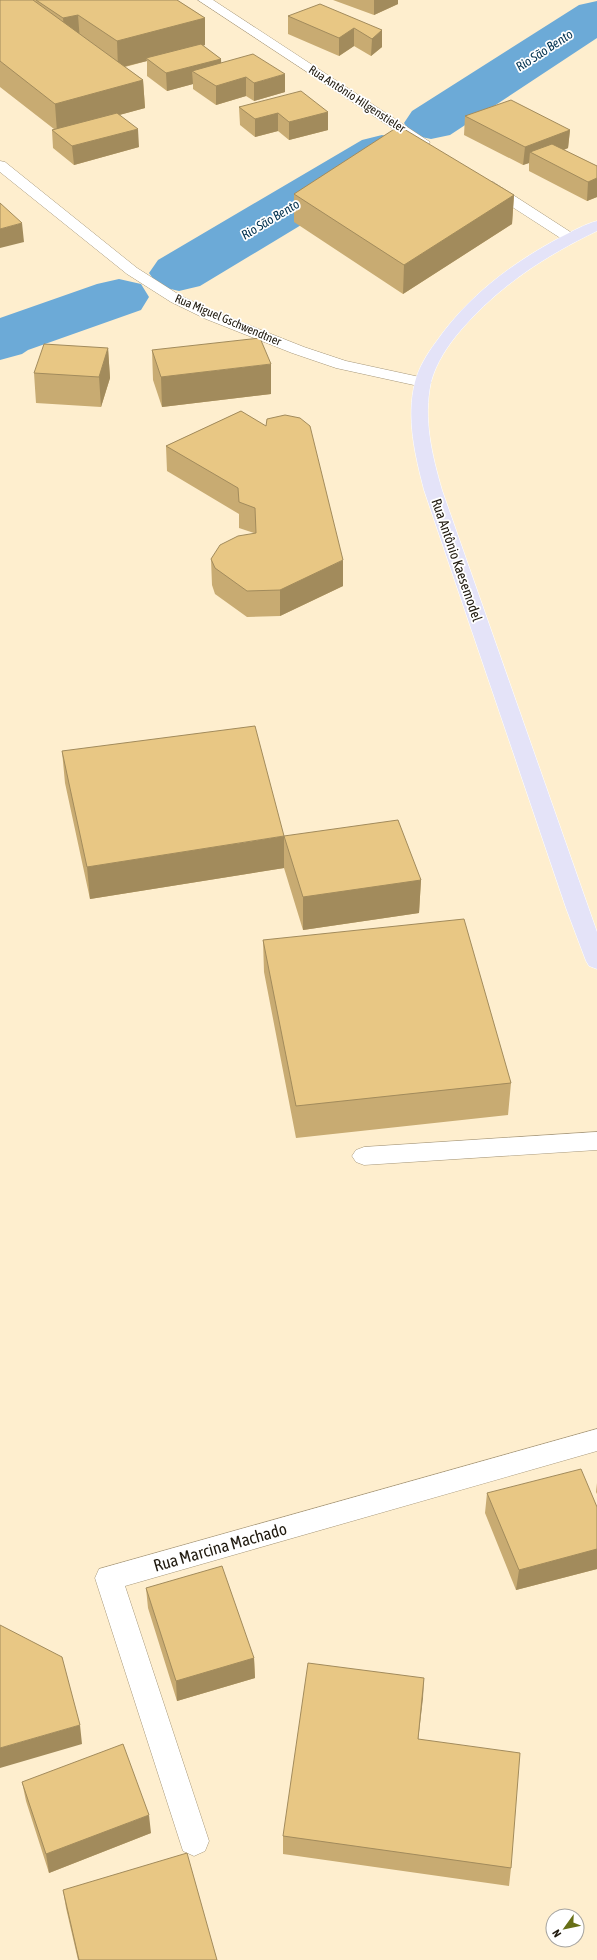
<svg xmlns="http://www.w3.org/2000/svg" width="597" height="1960" font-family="'Asap Condensed',sans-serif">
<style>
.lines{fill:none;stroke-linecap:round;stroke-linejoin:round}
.river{fill:#6caad7;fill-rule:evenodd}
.minor-casing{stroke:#a7987b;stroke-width:1}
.major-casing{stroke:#fff;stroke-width:1}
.minor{fill:#fff;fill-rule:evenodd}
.major{fill:#e4e3f8;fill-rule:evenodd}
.wall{fill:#c8ab72}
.shaded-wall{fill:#a28b5c}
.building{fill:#e8c784;stroke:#a28b5c}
.labels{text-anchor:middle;stroke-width:3.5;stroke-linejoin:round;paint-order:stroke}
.far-street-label{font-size:12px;fill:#1f190e;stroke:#fff}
.far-water-label{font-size:13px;font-style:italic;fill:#00314f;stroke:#fff}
.street-label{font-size:14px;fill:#1f190e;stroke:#fff}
.near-street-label{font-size:17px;fill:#1f190e;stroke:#fff}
</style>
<rect width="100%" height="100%" fill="#feeece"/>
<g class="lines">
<!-- river -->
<path class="river" d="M597 1V38L450 135 431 139 412 135 404 123 412 111 579 5Z
M382 135 402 140 410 152 402 164 200 286 179 291 158 286 149 273 158 260 362 140Z
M119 279 141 284 149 297 141 310 28 350 22 354 0 360V318L97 284Z"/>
<!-- minor casing -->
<g class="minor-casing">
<path id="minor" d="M198 0H213L430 142 428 145H418Z
M0 161 5 162 137 268 181 296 218 313 304 347 346 361 429 379 431 382 429 385 423 387 336 368 292 353 206 319 171 302 127 274 0 172Z
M488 181 493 182 575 235 577 238 575 241H565L483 188 481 185 483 182Z
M597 1132V1150L364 1165 356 1162 352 1156 356 1150 364 1147Z
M597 1429V1451L125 1586 209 1841 205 1851 194 1856 183 1851 95 1578 99 1569Z"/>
</g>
<!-- major casing -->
<g class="major-casing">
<path id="major" d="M597 221V231C545 256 499 286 461 330 448 345 436 363 431 382 423 419 432 455 442 490L597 932V969L589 966 586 961 566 908 424 490C415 455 406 418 415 382 419 367 427 354 436 342 468 296 512 263 561 237 573 231 585 224 597 221Z"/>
</g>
<!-- minor -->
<use href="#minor" class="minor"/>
<!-- major -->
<use href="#major" class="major"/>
</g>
<!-- wall -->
<path class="wall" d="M0 0H177L205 18V45L203 46 221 59V63L285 92 254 101 246 96 216 105 193 89V84L167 91 147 76V61L125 67 143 80 145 108 119 115 139 147 74 165 53 148 52 130 54 129 0 87Z
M333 0H398V4L374 15Z
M288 16 382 30V47L371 56 354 46 339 56 288 34Z
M239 107 328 112V130L289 140 278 131 255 137 240 125Z
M465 116 570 130 568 148 564 150 597 166V197L587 201 529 171V163L523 165 464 135Z
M294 194 514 195 512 224 403 294 294 222Z
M108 348 110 378 101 407 36 403 34 373Z
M152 350 271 394 162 407 153 380Z
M241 411 343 586 280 616 247 617 215 594 212 585 211 559 254 533 239 528V514L167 471 166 446Z
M62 751 284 868 90 899 65 783Z
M284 836 421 880 419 913 303 930 284 868Z
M263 940 511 1083 508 1115 296 1138 264 972Z
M597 1483V1494L596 1492Z
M487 1493 597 1507V1569L516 1590 485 1513Z
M146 1588 254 1658 255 1678 177 1701 148 1608Z
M424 1678 418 1739 511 1868 509 1886 283 1854V1836Z
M22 1782 151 1833 49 1873 26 1801Z
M63 1890 217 1960H78L66 1908Z"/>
<!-- shaded-wall -->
<path class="shaded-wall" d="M374 0H398V4L374 15Z
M78 15 80 41 65 45 63 18Z
M205 18V45L150 60 146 58 147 61 118 68 117 41Z
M354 28V46L339 56V38Z
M382 30V47L371 56 372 39Z
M221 59 222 77 192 71 193 84 167 91 166 73Z
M285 74V92L254 101V83Z
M246 77V96L216 105V86Z
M143 80 145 108 57 132 55 104Z
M328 112V130L289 140V122Z
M278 113V131L255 137V119Z
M138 129 139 147 74 165 72 146Z
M570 130 568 148 542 158 530 152 529 163 523 165 525 147Z
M597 178V197L587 201 588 182Z
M514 195 512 224 403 294 404 265Z
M22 223 24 242 0 248V229Z
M108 348 110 378 101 407 99 377Z
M271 364V394L162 407 161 377Z
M343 560V586L280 616V590Z
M284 836V868L90 899 87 867Z
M421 880 419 913 303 930V897Z
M597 1549V1569L516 1590 519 1570Z
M254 1658 255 1678 177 1701 176 1681Z
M424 1678 423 1698 416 1758 418 1739Z
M80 1725 82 1744 0 1768V1748Z
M149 1815 151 1833 49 1873 46 1854Z"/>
<!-- building -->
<path class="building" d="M0 0H33L143 80 55 104 0 61Z
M36 0H177L205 18 117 41 78 15 63 18Z
M320 4 382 30 372 39 354 28 339 38 288 16Z
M201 44 221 59 166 73 146 58Z
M253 54 285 74 254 83 246 77 216 86 192 71Z
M301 91 328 112 289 122 278 113 255 119 239 107Z
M511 100 570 130 525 147 465 116Z
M117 113 138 129 72 146 52 130Z
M399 126 514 195 404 265 294 194Z
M552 144 597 166V178L588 182 530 152Z
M0 203 22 223 0 229Z
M260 338 271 364 161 377 152 350Z
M44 344 108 348 99 377 34 373Z
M241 411 266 426 267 419 285 415 300 418 310 426 343 560 280 590 247 591 215 568 211 559 220 545 238 536 256 533 255 508 239 502 238 488 166 446Z
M255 726 284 836 87 867 62 751Z
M398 820 421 880 303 897 284 836Z
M464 919 511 1083 296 1106 263 940Z
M581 1469 597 1507V1549L519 1570 487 1493Z
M222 1566 254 1658 176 1681 146 1588Z
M0 1625 62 1657 80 1725 0 1748Z
M308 1663 424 1678 418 1739 520 1753 511 1868 283 1836Z
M123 1744 149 1815 46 1854 22 1782Z
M187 1853 217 1960H79L63 1890Z"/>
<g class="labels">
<!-- far-street labels -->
<g class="far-street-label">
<text transform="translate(357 99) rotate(33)" y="4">Rua Antônio Hilgenstieler</text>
<text transform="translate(228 320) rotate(23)" y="4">Rua Miguel Gschwendtner</text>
</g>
<!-- far-water labels -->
<g class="far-water-label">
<text transform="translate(544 50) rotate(-33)" y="5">Rio São Bento</text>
<text transform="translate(270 219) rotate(-31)" y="5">Rio São Bento</text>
</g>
<!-- street labels -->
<g class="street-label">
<text transform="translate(457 560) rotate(71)" y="5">Rua Antônio Kaesemodel</text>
</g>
<!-- near-street labels -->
<g class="near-street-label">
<text transform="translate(220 1547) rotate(-16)" y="6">Rua Marcina Machado</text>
</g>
</g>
<!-- north arrow -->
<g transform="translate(565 1928) rotate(237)"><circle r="19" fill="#ffffff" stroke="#a5a39f"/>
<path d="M0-3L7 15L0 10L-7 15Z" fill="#676f16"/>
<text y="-6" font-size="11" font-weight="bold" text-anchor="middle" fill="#1f190e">N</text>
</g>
</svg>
